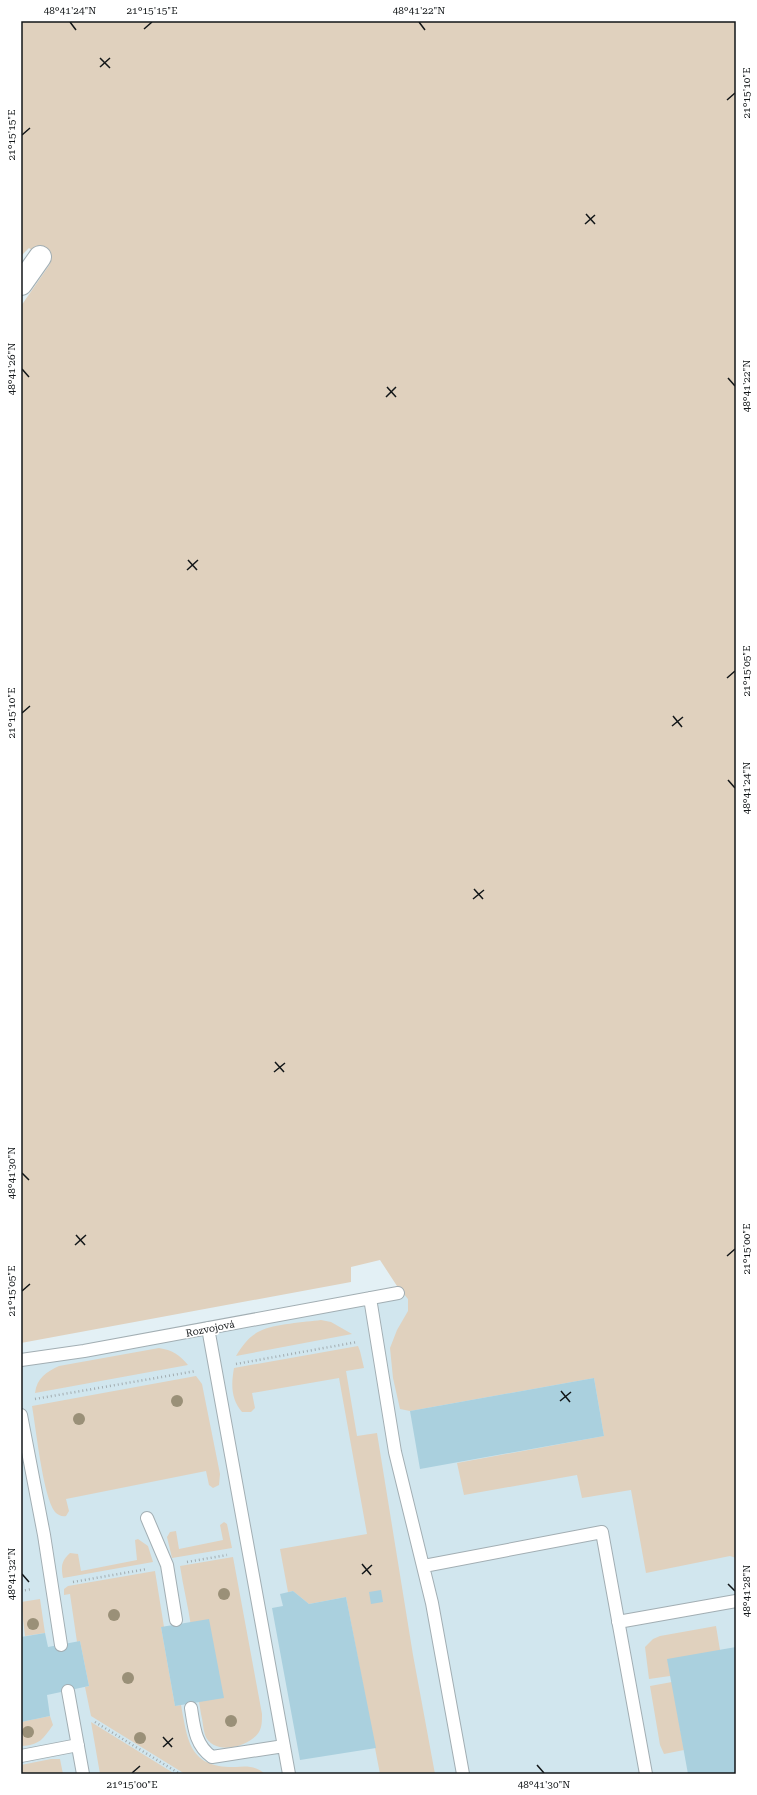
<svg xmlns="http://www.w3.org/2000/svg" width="757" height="1795" font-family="'Roboto Serif',serif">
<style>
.built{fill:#d1e6ee}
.green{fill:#e0d1be}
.building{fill:#aad0de}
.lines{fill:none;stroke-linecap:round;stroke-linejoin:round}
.service-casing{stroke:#a2aeb3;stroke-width:14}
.minor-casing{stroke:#a2aeb3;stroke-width:24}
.path{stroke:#a2acb0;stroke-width:2.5;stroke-dasharray:1 3;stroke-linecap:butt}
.service{stroke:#fff;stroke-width:12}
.minor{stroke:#fff;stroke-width:22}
.tree{fill:#9a9078}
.ticks{fill:none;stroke:#121618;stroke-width:1.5}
.labels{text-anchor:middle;stroke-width:3.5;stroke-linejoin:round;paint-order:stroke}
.street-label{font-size:10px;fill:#121618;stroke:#fff}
.neatline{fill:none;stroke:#121618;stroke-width:1.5}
.ticks-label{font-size:10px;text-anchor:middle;fill:#121618}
</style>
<rect width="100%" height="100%" fill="#e3f0f5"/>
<!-- built -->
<path class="built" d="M398 1293 736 1312V1774H21V1360Z"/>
<!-- green -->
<path class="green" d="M21 21H736V1558L730 1556 646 1573 631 1490 582 1498 577 1475 464 1495 457 1463 604 1436 594 1378 410 1411 400 1409 393 1378 390 1348 397 1330 408 1311V1299L397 1286 380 1260 351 1267V1282L21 1343V306L50 264 29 248 21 256Z
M321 1320 331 1322 352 1334 236 1356C242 1346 249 1336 260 1331 274 1324 305 1322 321 1320Z
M358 1346 360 1351 364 1368 346 1371 357 1436 377 1433 413 1655 435 1774H380L346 1597 309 1604 293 1591 288 1592 280 1549 367 1534 339 1378 252 1393 255 1408 251 1412H242C231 1399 231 1385 234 1368Z
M159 1348C172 1350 180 1355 188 1365L35 1393C37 1378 46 1372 59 1366Z
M196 1376 202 1384 220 1474 219 1485 213 1488 209 1485 206 1471 66 1499 69 1511 66 1516C62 1517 58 1515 55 1512 43 1497 36 1428 32 1406Z
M224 1522 227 1524 232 1548 172 1558 167 1537 170 1532 176 1531 179 1549 223 1540 220 1525Z
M138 1539 148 1546 153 1562 63 1578C61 1567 61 1561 70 1553L78 1554 81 1571 137 1560 135 1540Z
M233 1557 262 1714C262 1721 262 1727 259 1732 249 1748 213 1756 205 1735 203 1729 203 1721 201 1714 196 1685 194 1655 191 1626 188 1606 183 1586 180 1566Z
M155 1571 164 1627H161L175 1706 181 1705C188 1743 190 1768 236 1767 247 1766 256 1766 265 1774H185L91 1716 85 1687 89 1686 80 1641 77 1642 70 1594 64 1595V1589L68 1586Z
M40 1599 45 1633 25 1636 21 1602Z
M716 1626 720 1650 670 1676 649 1679 645 1647 653 1639 660 1636Z
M672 1682 684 1750 664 1754 660 1745 650 1686Z
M50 1716 53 1725C43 1739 40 1745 21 1746V1722Z
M91 1722 175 1774H100Z
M51 1759H60L63 1774H21V1765Z"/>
<!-- building -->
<path class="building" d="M594 1378 604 1436 420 1469 410 1411Z
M381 1590 383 1602 371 1604 369 1592Z
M293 1591 309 1604 346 1597 376 1748 300 1760 272 1608 283 1606 280 1594Z
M209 1619 224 1698 175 1706 161 1627Z
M45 1633 48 1647 80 1641 89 1686 47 1695 50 1716 21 1722V1637Z
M736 1647V1774H688L667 1659Z"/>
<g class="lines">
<!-- service casing -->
<g class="service-casing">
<path id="service" d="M370 1298 395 1452 432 1603 463 1774
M208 1328 289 1774
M21 1360 84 1351 398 1293
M21 1415 44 1535 61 1645
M147 1518 167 1565 176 1620
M424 1566 602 1532 646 1774
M618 1622 736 1601
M68 1691 83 1774
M191 1708C194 1727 195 1745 212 1757L284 1746
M21 1756 78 1745"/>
</g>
<!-- minor casing -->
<g class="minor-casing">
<path id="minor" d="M21 284 40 257"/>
</g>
<!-- path -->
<path class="path" d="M236 1364 357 1342
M35 1399 196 1371
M187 1562 227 1555
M73 1582 147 1569
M21 1591 32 1589
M95 1722 180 1774"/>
<!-- service -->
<use href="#service" class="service"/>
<!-- minor -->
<use href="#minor" class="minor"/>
</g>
<!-- trees -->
<g class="tree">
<circle cx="177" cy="1401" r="6"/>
<circle cx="79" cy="1419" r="6"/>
<circle cx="224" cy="1594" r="6"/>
<circle cx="114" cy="1615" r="6"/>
<circle cx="33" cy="1624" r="6"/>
<circle cx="128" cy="1678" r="6"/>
<circle cx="231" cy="1721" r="6"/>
<circle cx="28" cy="1732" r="6"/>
<circle cx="140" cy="1738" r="6"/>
</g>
<!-- ticks -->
<path class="ticks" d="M70 22 76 30M419 22 425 30M144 29 152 22M100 58 110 68M100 67 110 58M727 100 735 93M22 135 30 128M586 214 595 224M585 224 595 215M22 369 29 377M728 378 735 386M387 387 396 397M386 397 396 387M188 560 197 570M187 570 198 560M727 678 735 671M22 713 30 706M673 716 682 727M672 726 683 717M728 780 735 788M474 889 483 899M473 899 484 890M275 1062 284 1072M274 1072 285 1063M22 1173 29 1180M76 1235 85 1245M75 1245 86 1235M727 1256 735 1249M22 1291 30 1284M561 1391 570 1402M560 1401 571 1392M362 1564 371 1575M22 1574 29 1582M362 1574 372 1565M728 1584 735 1591M163 1737 172 1747M163 1747 173 1738M537 1765 544 1773M132 1773 140 1766"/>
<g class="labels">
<!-- street labels -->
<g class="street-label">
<text transform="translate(210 1328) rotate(-11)" y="4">Rozvojová</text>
</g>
</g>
<!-- border -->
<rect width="757" height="1795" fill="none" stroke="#ffffff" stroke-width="44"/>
<rect x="22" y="22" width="713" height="1751" class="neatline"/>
<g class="ticks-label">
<text x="70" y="14">48°41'24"N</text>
<text x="152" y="14">21°15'15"E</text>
<text x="419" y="14">48°41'22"N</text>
<text transform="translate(746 93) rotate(-90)" y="4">21°15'10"E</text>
<text transform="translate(11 135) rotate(-90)" y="4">21°15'15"E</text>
<text transform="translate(11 369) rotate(-90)" y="4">48°41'26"N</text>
<text transform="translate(746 386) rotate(-90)" y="4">48°41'22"N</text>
<text transform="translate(746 671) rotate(-90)" y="4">21°15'05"E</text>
<text transform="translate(11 713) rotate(-90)" y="4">21°15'10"E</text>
<text transform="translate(746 788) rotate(-90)" y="4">48°41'24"N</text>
<text transform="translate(11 1173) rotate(-90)" y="4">48°41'30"N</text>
<text transform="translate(746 1249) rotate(-90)" y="4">21°15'00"E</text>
<text transform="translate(11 1291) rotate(-90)" y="4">21°15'05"E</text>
<text transform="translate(11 1574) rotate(-90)" y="4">48°41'32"N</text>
<text transform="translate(746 1591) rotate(-90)" y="4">48°41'28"N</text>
<text x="132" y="1788">21°15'00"E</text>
<text x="544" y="1788">48°41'30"N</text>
</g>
</svg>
